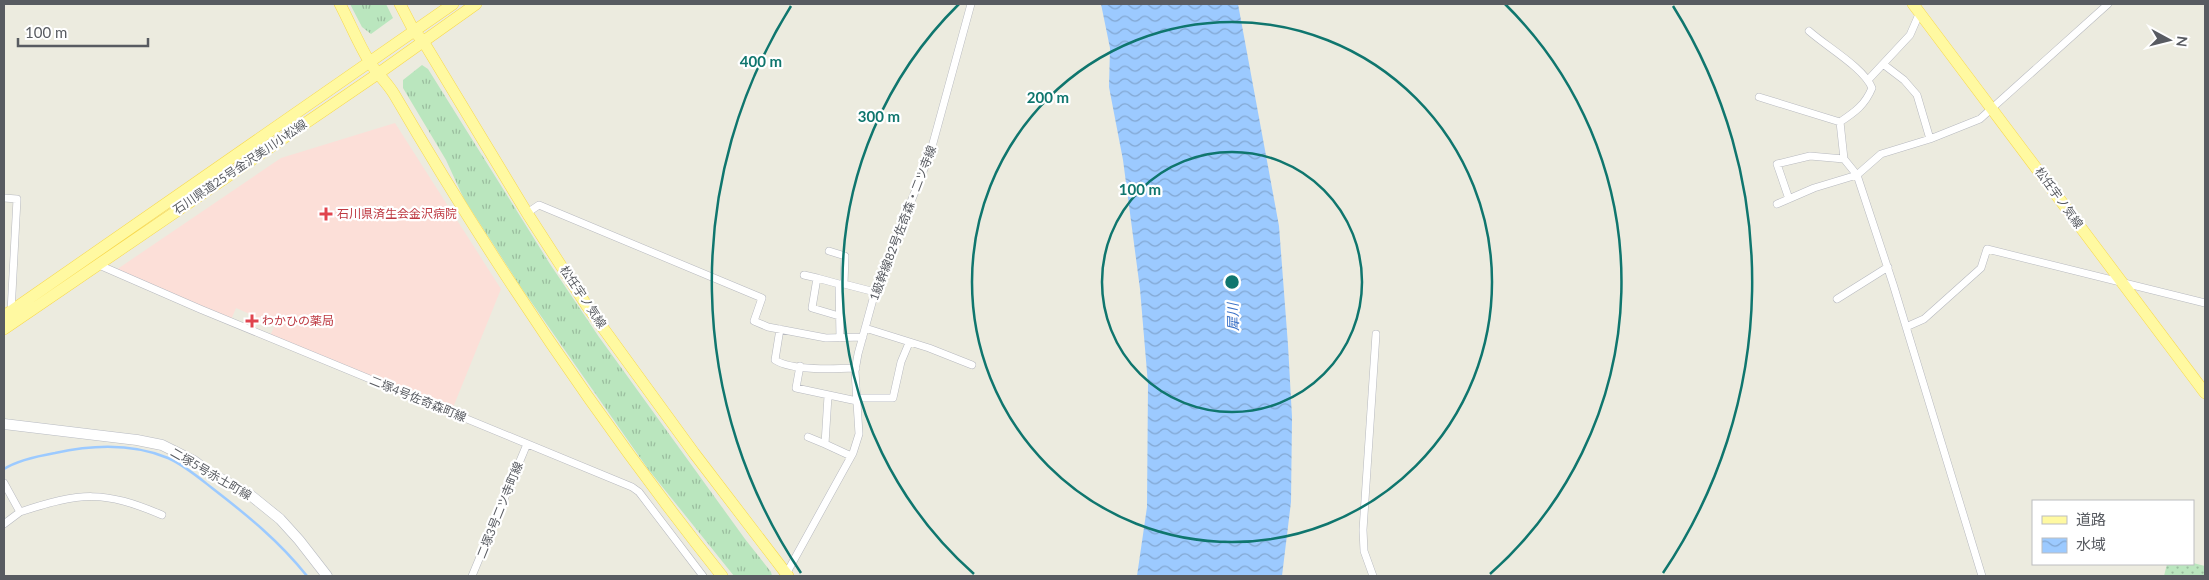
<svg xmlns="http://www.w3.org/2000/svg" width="2209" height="580" font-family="Lato,'Noto Sans JP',sans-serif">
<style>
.medical{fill:#fcdfd8}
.grass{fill:url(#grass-tufts)}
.park{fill:url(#park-dots)}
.water{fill:url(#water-waves)}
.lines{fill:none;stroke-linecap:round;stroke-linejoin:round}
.stream{stroke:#9ccaff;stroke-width:2.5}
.street-casing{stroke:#b7b9bf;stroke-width:8}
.secondary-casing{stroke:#b8bbc2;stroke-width:11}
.primary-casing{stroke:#f8d94d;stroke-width:12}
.street{stroke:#fff;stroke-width:7}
.secondary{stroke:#fff;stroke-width:10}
.primary{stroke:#fff9a1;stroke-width:11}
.ring{fill:none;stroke:#0f766e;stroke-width:2.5}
.health-dot{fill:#e0444e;stroke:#fff;stroke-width:2}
.labels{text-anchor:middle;stroke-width:4.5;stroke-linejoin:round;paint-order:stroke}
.street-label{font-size:12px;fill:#585b61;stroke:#fff}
.health-label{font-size:12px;fill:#be3a42;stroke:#fff;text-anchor:start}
.water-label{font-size:14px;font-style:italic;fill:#3a71c7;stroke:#fff}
.centre{fill:#0f766e;stroke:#fff;stroke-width:2.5}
.ring-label{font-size:15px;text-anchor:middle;font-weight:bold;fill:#0f766e;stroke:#fff;stroke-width:4.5;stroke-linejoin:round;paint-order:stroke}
</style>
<defs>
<pattern id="grass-tufts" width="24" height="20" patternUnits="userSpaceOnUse" patternTransform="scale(1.25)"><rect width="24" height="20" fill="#bae6be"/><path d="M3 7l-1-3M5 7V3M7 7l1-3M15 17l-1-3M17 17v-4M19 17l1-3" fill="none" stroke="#9abd9e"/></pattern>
<pattern id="park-dots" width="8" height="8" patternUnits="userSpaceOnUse" patternTransform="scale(1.25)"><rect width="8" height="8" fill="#bae6be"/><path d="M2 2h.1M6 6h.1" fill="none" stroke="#9abd9e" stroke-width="1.8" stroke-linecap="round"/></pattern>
<pattern id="water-waves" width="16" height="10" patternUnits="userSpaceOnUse" patternTransform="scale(1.25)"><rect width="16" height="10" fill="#9ccaff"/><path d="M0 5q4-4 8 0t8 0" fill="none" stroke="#82a7d2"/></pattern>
</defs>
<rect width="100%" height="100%" fill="#ecebdf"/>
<!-- medical -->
<path class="medical" d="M395 123 501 289 452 410 270 336 275 325 236 308 231 320 116 270 281 158Z"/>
<!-- grass -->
<path class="grass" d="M350 4H386L393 18 371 34 362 27Z
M422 65 428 69 550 264 599 337 745 539 771 572 772 576H734L648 469 520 286 464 199 446 160 403 88V80Z"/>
<!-- park -->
<path class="park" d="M2193 563 2205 566V576H2164L2167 564Z"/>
<!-- water -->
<path class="water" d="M1101 4H1238L1279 226 1288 345 1292 417 1291 502 1282 576H1137L1147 507 1148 384 1140 289 1123 160 1109 87 1110 48Z"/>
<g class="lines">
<!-- stream -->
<path class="stream" d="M4 469C18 460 38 456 55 453 91 445 132 443 168 458 184 465 198 477 212 488 247 515 279 541 307 576"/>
<!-- street casing -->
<g class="street-casing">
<path id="street" d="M1883 64 1904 80 1917 95 1930 139
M1868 80 1910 35 1920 12
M1759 97 1840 122
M4 198 17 199 11 312
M1789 199 1777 164 1810 156 1844 159
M1777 204 1814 188 1857 175 1844 159 1840 122C1855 112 1865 105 1872 88 1864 68 1827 47 1809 31
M527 213 539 205 762 298 754 321 768 327 826 338 863 337
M829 251 845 256 844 284
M99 265 200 309 632 487 639 492 703 576
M804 275 817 278
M839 284 817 278 812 308 839 316
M1837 299 1888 267
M1906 327 1924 319 1981 268 1987 249 2205 303
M865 328 929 348 972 365
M780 329 775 360C792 371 835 369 856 368
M840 338 839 284H844L875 292
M800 366 796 388 857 401
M828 396 825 444 851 456
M857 398H893L901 362 909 343
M808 437 825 444
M4 483 20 512C81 492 103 490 162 515
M4 524 20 512
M472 576 527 444
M785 576 853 453 859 434 855 371 858 354 875 292 930 154 971 4
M1373 576 1364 551 1363 530 1376 334
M1982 576 1893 284 1857 175 1881 154 1930 139 1980 119 2108 4"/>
</g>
<!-- secondary casing -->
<g class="secondary-casing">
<path id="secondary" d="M4 424 137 440 162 445 194 461 210 473 249 494 280 519 299 540 327 576"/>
</g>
<!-- primary casing -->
<g class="primary-casing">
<path id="primary" d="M340 4C350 23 358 43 369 61 375 72 387 82 394 94 492 262 601 424 722 576
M400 4 414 31 423 41 527 213 587 306 694 453 788 576
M1913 4 2205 393
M4 316 453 4
M4 329 379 73 476 4"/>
</g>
<!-- street -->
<use href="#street" class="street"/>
<!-- secondary -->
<use href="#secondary" class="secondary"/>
<!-- primary -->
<use href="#primary" class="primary"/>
</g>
<!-- distance rings -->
<g class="ring">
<circle cx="1232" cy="282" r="130"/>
<circle cx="1232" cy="282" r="260"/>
<path d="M974 574A390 390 0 0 1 959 4M1505 4A390 390 0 0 1 1490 574"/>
<path d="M801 573A520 520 0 0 1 791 6M1673 6A520 520 0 0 1 1663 573"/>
</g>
<!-- markers -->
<g class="health-dot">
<path d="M323.5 206.5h5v5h5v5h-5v5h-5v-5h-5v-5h5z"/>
<path d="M249.5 313.5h5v5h5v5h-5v5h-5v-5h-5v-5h5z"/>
</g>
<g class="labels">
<!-- street labels -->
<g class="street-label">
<text transform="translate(240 167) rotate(-34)" y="4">石川県道25号金沢美川小松線</text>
<text transform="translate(2059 198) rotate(54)" y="4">松任宇ノ気線</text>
<text transform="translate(903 223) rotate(-69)" y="4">1級幹線82号佐奇森・二ツ寺線</text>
<text transform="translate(583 297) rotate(56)" y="4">松任宇ノ気線</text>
<text transform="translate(418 399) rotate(22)" y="4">二塚4号佐奇森町線</text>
<text transform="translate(211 474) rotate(30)" y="4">二塚5号赤土町線</text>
<text transform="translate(500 510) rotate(-68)" y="4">二塚3号二ツ寺町線</text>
</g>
<!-- health labels -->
<g class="health-label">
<text x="337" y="218">石川県済生会金沢病院</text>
<text x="262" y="325">わかひの薬局</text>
</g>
<!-- water labels -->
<g class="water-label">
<text transform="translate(1233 317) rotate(-91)" y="5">犀川</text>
</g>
</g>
<circle cx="1232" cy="282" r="8" class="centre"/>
<g class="ring-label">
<text x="761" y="67">400 m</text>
<text x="1048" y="103">200 m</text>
<text x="879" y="122">300 m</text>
<text x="1140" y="195">100 m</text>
</g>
<!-- border -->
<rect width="2209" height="580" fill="none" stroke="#585b61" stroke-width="10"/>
<!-- legend -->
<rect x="2032" y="500" width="162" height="65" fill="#ffffff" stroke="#bcbdc0"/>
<rect x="2042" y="516" width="25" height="8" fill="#fff9a1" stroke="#bcbdc0"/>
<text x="2076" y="525" font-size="15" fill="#585b61">道路</text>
<rect x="2042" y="538" width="25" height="15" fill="url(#water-waves)" stroke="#bcbdc0"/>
<text x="2076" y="550" font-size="15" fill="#585b61">水域</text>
<!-- north arrow -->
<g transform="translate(2169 40) rotate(97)" stroke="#ffffff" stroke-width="4" paint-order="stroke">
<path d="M0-4L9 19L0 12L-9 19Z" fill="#585b61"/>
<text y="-8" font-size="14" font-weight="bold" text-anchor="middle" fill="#585b61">N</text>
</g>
<!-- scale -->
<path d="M18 38v8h130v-8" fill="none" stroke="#585b61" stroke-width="2.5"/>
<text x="25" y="38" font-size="15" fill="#585b61" stroke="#ffffff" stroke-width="4" paint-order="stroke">100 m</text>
</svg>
